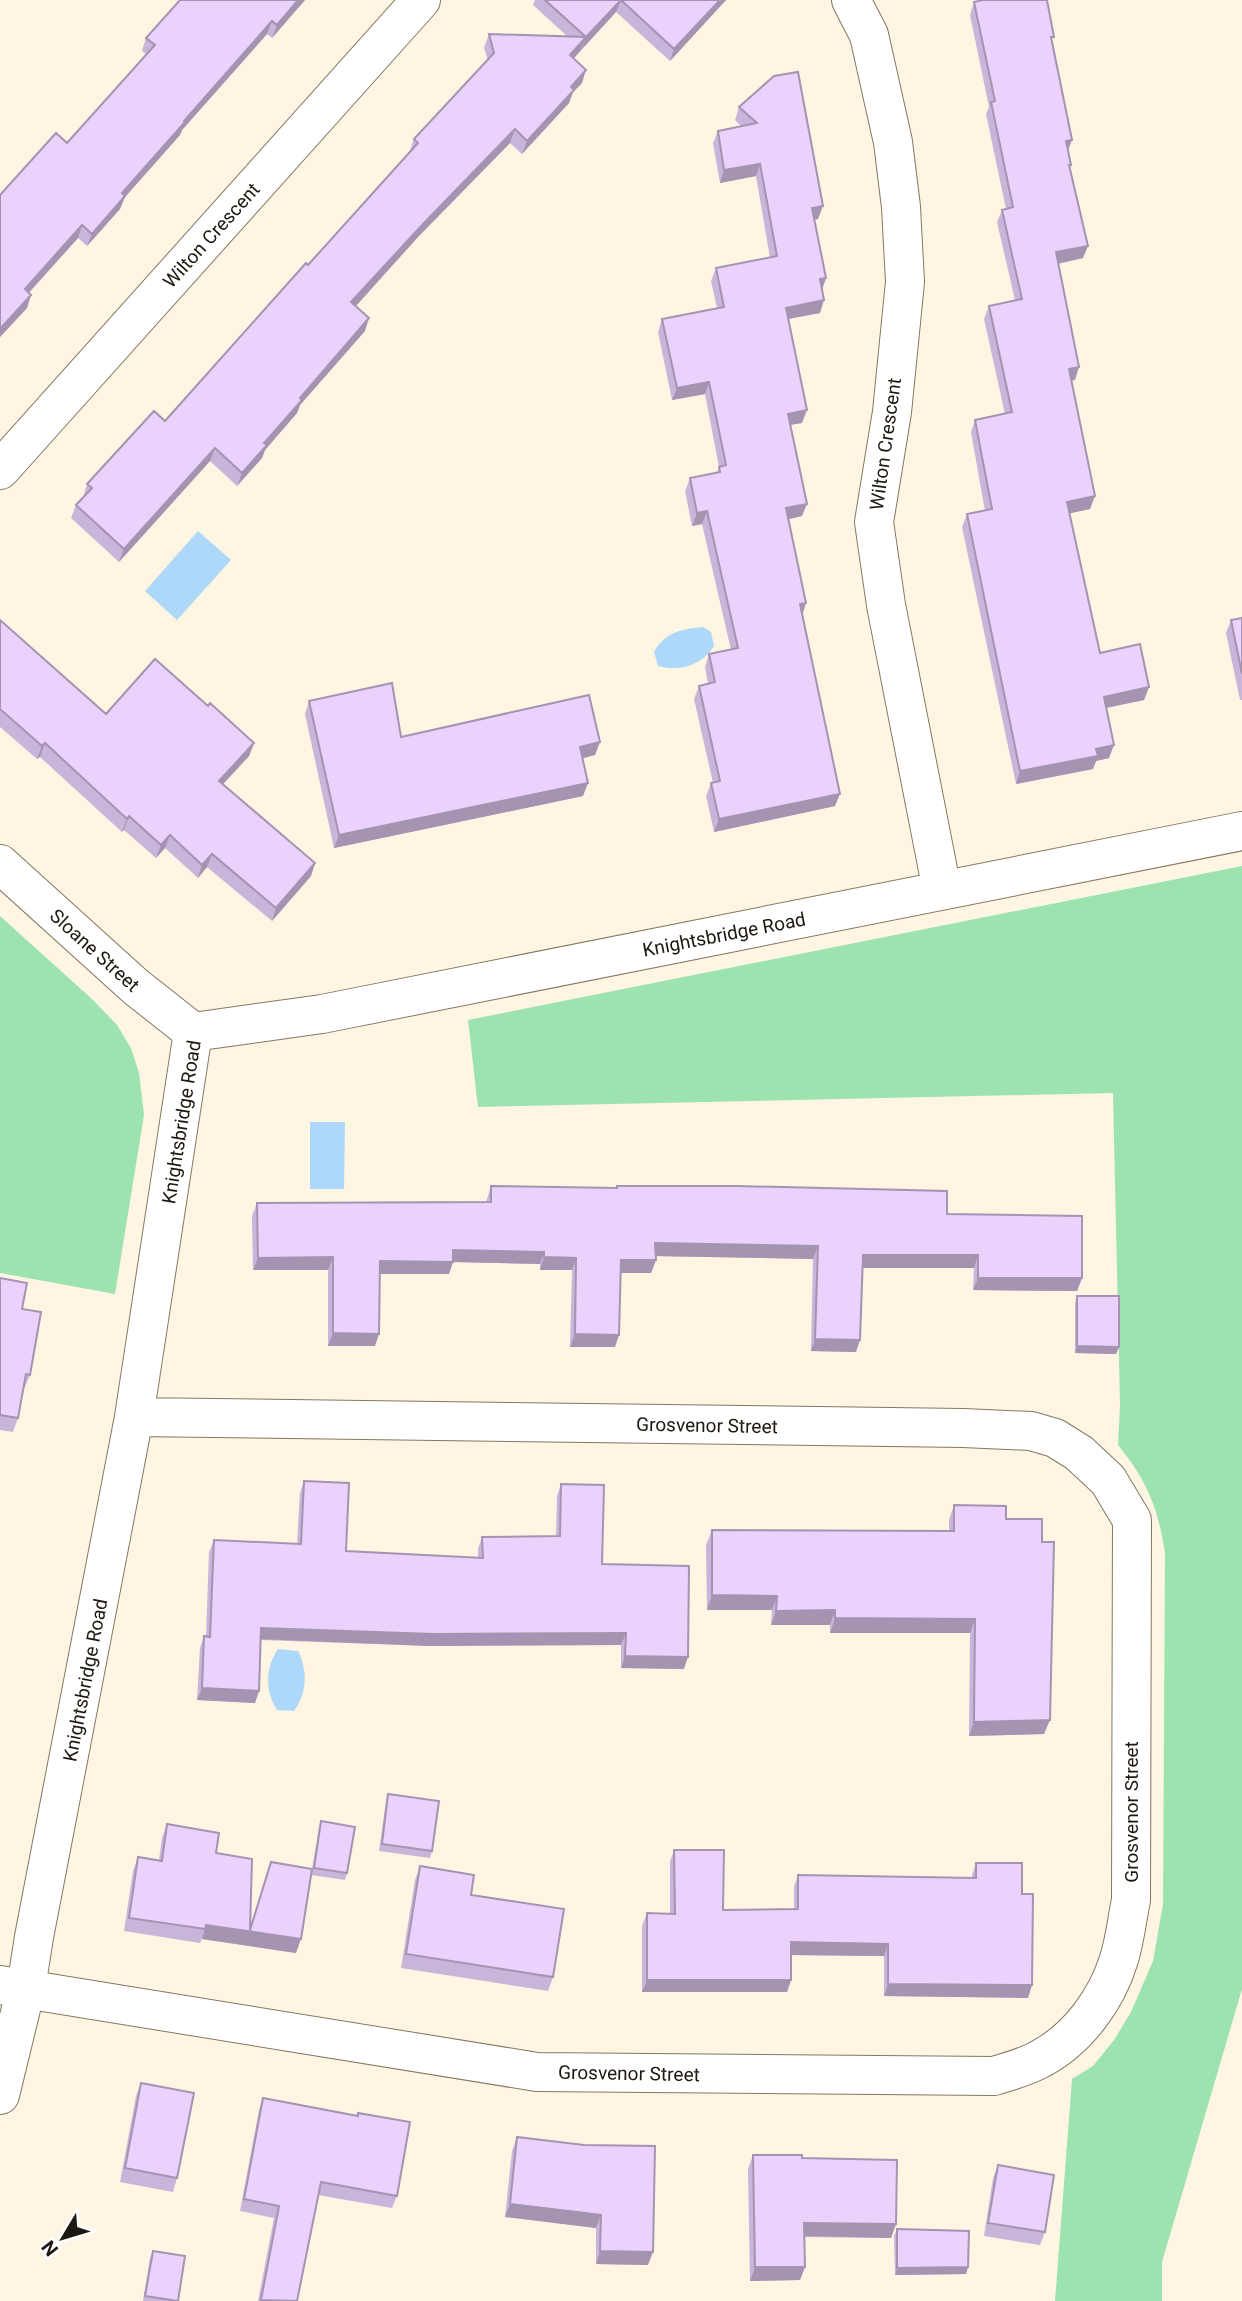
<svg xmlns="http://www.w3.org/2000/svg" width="1242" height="2301" font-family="Roboto,sans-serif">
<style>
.green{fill:#9de3af}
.water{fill:#aed8f9}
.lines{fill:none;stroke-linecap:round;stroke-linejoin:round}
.minor-casing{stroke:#827863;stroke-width:40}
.minor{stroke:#fff;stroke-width:38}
.wall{fill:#c9b5da}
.shaded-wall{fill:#a493b1}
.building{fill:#ead2fd;stroke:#a493b1;stroke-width:2}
.labels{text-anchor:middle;stroke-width:5;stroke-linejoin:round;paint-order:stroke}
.street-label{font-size:19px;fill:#1d1911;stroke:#fff}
</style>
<rect width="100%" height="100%" fill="#fef5e2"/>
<!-- green -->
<path class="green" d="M1242 866V1989L1162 2262V2301H1055L1072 2079 1093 2066 1114 2040 1131 2012 1153 1961 1163 1904 1165 1553C1158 1507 1147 1481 1118 1445L1120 1405 1113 1093 478 1107 468 1020Z
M0 916 92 999 117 1025 131 1048 139 1073 144 1115 115 1294 0 1273Z"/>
<!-- water -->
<path class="water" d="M198 531 231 560 177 620 145 591Z
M703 627 711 632 714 646C703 665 679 672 658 666L654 652C665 632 682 629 703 627Z
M310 1122H345L344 1189H310Z
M278 1649 298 1651C308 1670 307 1694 294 1711L277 1710C265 1691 265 1668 278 1649Z"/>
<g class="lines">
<!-- minor casing -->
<g class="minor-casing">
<path id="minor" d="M851 0 869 35 893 142 901 207 905 282 892 412 874 522 886 605 942 890
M0 470 421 0
M0 864 136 987 193 1032
M193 1032 322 1014 1242 831
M0 1985 537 2072 994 2076C1010 2071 1026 2067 1040 2059 1078 2039 1107 1999 1119 1959 1125 1940 1127 1919 1131 1900L1132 1520 1108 1480 1079 1453 1055 1438 1031 1431 963 1428 134 1417
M0 2095 26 1988 34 1937 134 1417 193 1032"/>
</g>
<!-- minor -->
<use href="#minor" class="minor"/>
</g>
<!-- wall -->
<path class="wall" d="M305 0 272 38 267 34 182 130 180 135 125 197 120 209 87 246 78 238 29 293 27 308 0 337 67 143 146 54 142 51 146 38Z
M535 0H726L670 61 616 12 574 58 582 83 573 92 569 103 522 154 510 143 418 237 355 306 365 331 300 405 297 413 265 450 262 458 237 486 210 461 119 562 71 518 76 505 83 498 87 484 165 421 409 153 414 139 488 60 484 48 489 34 568 37 533 5Z
M974 2 1052 43 1072 140 1068 150 1083 258 1058 264 1075 380H1072L1090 509 1069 513 1100 653 1149 687 1144 700 1106 708 1109 758 1096 761 1093 769 1016 784 962 527 967 514 985 511 971 432 975 420 1005 414 984 319 989 306 1015 300 997 222 1002 210 1006 209 986 114 989 107 970 15Z
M774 76 818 219 814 220 822 289 820 313 789 319 802 423 790 425 802 516 789 519 802 615 835 806 714 832 706 796 711 783H713L694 699 699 686 708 684 705 667 709 654 731 650 702 524 692 526 685 491 690 478 717 473 719 467 705 394 672 400 658 332 662 319 717 308 711 281 716 268 770 258 756 176 720 183 713 143 718 131 741 126 735 120 739 107Z
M1242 618V700H1240L1226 633 1231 620Z
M0 620 106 714 208 706 254 743 249 756 223 784 315 863 311 876 272 921 207 867 198 878 165 848 156 858 124 830 122 832 40 757 37 759 0 727Z
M309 701 401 737 595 755 583 758V796L334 848 305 714Z
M491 1186 947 1214 1082 1278 1077 1291 973 1290 974 1268H862L856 1352 811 1351 813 1259 655 1256 656 1260 651 1273H621L615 1347H570L572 1270H540V1264L453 1262 449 1274H379L375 1346H328V1270H253L252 1216 257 1203 486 1202Z
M0 1278 22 1309 30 1375 24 1389 23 1388 18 1418 13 1432 0 1430Z
M1077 1296 1119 1347 1116 1354 1075 1353V1303Z
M304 1481 346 1551 478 1558V1549L482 1537 556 1536 557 1496 561 1484 602 1564 684 1669 621 1668V1645L430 1646 261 1640 255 1703 197 1700 200 1648 204 1636H206L209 1552 214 1540 297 1544 300 1493Z
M954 1505 1006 1519 1042 1542 1044 1734 969 1736 970 1633H830V1625H771L772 1610H707L706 1545 712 1530 949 1531V1520Z
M388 1794 432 1851 430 1858 379 1851 386 1801Z
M321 1821 347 1873 345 1880 311 1875 296 1953 202 1939 200 1943 124 1931 133 1871 138 1857 159 1860 162 1838 167 1824 216 1853 250 1927 271 1862 312 1869 319 1828Z
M674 1850 723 1910 794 1909V1887L798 1875 972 1878V1875L976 1863 1022 1894 1032 1985 1028 1998 884 1996V1956L791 1955V1980L787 1992H642V1926L647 1913 670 1914V1862Z
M420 1866 471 1895 553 1977 548 1991 401 1968 415 1880Z
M141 2083 177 2178 173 2192 120 2182 136 2096Z
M263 2098 397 2196 392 2208 318 2195 297 2301H258L274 2218 240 2211 259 2110Z
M517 2137 584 2145 648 2265 596 2264V2228L505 2217 512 2151Z
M753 2155 802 2158 896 2224 891 2238 804 2237 805 2267 800 2280 750 2281 748 2169Z
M998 2165 1045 2232 1040 2245 984 2236 993 2178Z
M897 2229 968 2267 966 2274 895 2275 894 2236Z
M153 2251 178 2301H143L150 2258Z"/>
<!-- shaded-wall -->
<path class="shaded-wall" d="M298 0H305L272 38 277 25Z
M621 0 616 12 582 49 586 37Z
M720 0H726L670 61 674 49Z
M272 21 267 34 182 130 180 135 125 197 120 209 87 246 92 234 122 193 184 121Z
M586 37 581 50 565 68 570 55Z
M586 70 582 83 573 92 569 103 522 154 527 141 571 87Z
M515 129 510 143 418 237 347 316 351 302 423 224Z
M1072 140 1067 152 1066 141Z
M760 164 756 176 720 183 724 170Z
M823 206 818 219 808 221 812 208Z
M82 225 78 238 20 302 25 289Z
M1088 246 1083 258 1051 265 1056 252Z
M826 278 822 290 820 279Z
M31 295 27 308 0 337V329Z
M824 300 820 313 782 320 786 308Z
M369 318 365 331 300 405 297 413 265 450 262 458 237 486 242 473 264 443 300 398Z
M1079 367 1075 380 1065 382 1069 369Z
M709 382 705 394 672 400 677 388Z
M807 410 802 423 783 426 788 414Z
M215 448 210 461 119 562 124 549Z
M1095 496 1090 509 1062 515 1067 502Z
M807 504 802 516 781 521 786 508Z
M707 511 702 524 692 526 697 513Z
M806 603 802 616 800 604Z
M1149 687 1144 700 1100 709 1104 697Z
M600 742 595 755 576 760 580 747Z
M45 743 40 757 37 759 42 746Z
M254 743 249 756 214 794 219 781Z
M1114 745 1109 758 1096 761 1093 769 1016 784 1020 771 1096 749Z
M588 783 583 796 334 848 339 835Z
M840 794 835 806 714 832 719 819Z
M129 816 124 830 122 832 127 819Z
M170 835 165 848 156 858 161 845Z
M212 854 207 867 198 878 202 865Z
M315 863 311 876 272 921 276 908Z
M655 1243 818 1246 813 1259 651 1256Z
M453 1250 544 1252 540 1264 453 1262 449 1274H375L380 1261Z
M863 1255H978L974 1268H858Z
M333 1257 328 1270H253L258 1258Z
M544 1257 576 1258 572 1270H540Z
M621 1260H656L651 1273H617Z
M978 1278H1082L1077 1291 973 1290Z
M333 1333 379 1334 375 1346H328Z
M575 1334 619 1335 615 1347H570Z
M815 1339 860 1340 856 1352 811 1351Z
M1077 1346 1119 1347 1116 1354 1075 1353Z
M712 1595 777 1596 772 1610H707Z
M835 1610 830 1625H771L776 1611Z
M835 1618 975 1619 970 1633H830Z
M261 1628 626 1633 621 1645 430 1646 257 1639Z
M625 1656 688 1657 684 1669 621 1668Z
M202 1688 259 1691 255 1703 197 1700Z
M1050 1720 1044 1734 969 1736 974 1722Z
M206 1925 301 1939 296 1953 202 1939Z
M791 1942 888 1944 884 1956 787 1955Z
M647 1980H791L787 1992H642Z
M888 1984 1032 1985 1028 1998 884 1996Z
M510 2204 601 2215 596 2228 505 2217Z
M804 2223 896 2224 891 2238 799 2236Z
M600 2251 653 2252 648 2265 596 2264Z
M755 2267H805L800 2280 750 2281Z
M968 2267 966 2274 895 2275 897 2268Z"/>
<!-- building -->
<path class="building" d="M180 0H298L277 25 272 21 184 121 185 122 122 193 125 196 92 234 82 225 25 289 31 295 0 329V195L56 133 67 143 155 45 146 38Z
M545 0H621L586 37Z
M621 0H720L674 49Z
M983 0H1047L1054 37H1051L1072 140 1066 141 1071 165H1069L1088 246 1056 252 1079 367 1069 369 1095 496 1067 502 1100 653 1140 644 1149 687 1104 697 1114 745 1096 749 1098 756 1020 771 967 514 992 509 975 420 1012 412 989 306 1022 299 1002 210 1013 207 991 102 995 101 974 2Z
M489 34 586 37 570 55 586 70 571 87 574 90 527 141 515 129 423 224 351 302 369 318 300 398 302 400 264 443 267 445 242 473 215 448 124 549 76 505 92 488 87 484 154 411 165 421 306 263 308 265 418 143 414 139 494 53Z
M798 72 823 206 812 208 826 278 820 279 824 300 786 308 807 410 788 414 807 504 786 508 806 603 800 604 840 794 719 819 711 783 720 781 699 686 715 682 709 654 738 648 707 511 697 513 690 478 720 472 719 467 726 465 709 382 677 388 662 319 724 307 716 268 777 256 760 164 724 170 718 131 757 123 739 107 774 76Z
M1242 618V674L1231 620Z
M0 620 106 714 155 659 208 706 210 703 254 743 219 781 315 863 276 908 212 854 202 865 170 835 161 845 129 816 127 819 45 743 42 746 0 709Z
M392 683 401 737 589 695 600 742 580 747 588 783 339 835 309 701Z
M491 1186 617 1188V1186H737L947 1191V1214L1082 1216V1278H978V1255H863L860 1340 815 1339 818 1246 655 1243 656 1260H621L619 1335 575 1334 576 1258 544 1257V1252L453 1250V1262L380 1261 379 1334 333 1333V1257L258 1258 257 1203 491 1202Z
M0 1278 27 1283 22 1309 41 1312 30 1375 26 1374 18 1418 0 1415Z
M1077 1296H1119V1347L1077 1346Z
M304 1481 349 1483 346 1551 483 1558 482 1537 560 1536 561 1484 604 1485 602 1564 689 1566 688 1657 625 1656 626 1633 434 1634 261 1628 259 1691 202 1688 204 1636 210 1637 214 1540 301 1544Z
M954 1505 1006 1506V1519H1042V1542H1054L1050 1720 974 1722 975 1619 835 1618V1610L776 1611 777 1596 712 1595V1530L954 1531Z
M388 1794 439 1801 432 1851 382 1844Z
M321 1821 355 1827 347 1873 314 1868Z
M167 1824 219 1833 216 1853 252 1859 250 1930 271 1862 312 1869 301 1939 206 1925 205 1929 129 1918 138 1857 162 1861Z
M674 1850H724L723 1910 798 1909V1875L976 1878V1863H1022V1894H1033L1032 1985 888 1984V1944L791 1942V1980H647V1913L675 1914Z
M420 1866 474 1875 471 1895 564 1909 553 1977 406 1954Z
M141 2083 194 2093 177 2178 125 2168Z
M263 2098 358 2116V2113L410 2122 397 2196 321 2182 297 2301 261 2300 279 2206 244 2199Z
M517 2137 584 2145 655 2146 653 2252 600 2251 601 2215 510 2204Z
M753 2155H802V2158L897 2160 896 2224 804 2223 805 2267H755Z
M998 2165 1054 2175 1045 2232 988 2223Z
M897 2229 969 2231 968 2267 897 2268Z
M153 2251 185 2256 178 2301 145 2296Z"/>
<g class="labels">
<!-- street labels -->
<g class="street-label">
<text transform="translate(211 235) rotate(-48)" y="7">Wilton Crescent</text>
<text transform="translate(885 444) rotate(-82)" y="7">Wilton Crescent</text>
<text transform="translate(724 934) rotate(-11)" y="7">Knightsbridge Road</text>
<text transform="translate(95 950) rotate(42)" y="7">Sloane Street</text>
<text transform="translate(181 1122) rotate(-81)" y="7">Knightsbridge Road</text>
<text transform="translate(707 1425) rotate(1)" y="7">Grosvenor Street</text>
<text transform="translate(85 1680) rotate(-79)" y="7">Knightsbridge Road</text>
<text transform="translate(1131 1812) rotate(-90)" y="7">Grosvenor Street</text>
<text transform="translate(629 2073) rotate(1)" y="7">Grosvenor Street</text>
</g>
</g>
<!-- north arrow -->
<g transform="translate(63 2238) rotate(232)" stroke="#ffffff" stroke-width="5" paint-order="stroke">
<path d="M0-5L12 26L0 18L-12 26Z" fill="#1d1911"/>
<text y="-10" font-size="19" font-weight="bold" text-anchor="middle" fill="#1d1911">N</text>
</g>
</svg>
